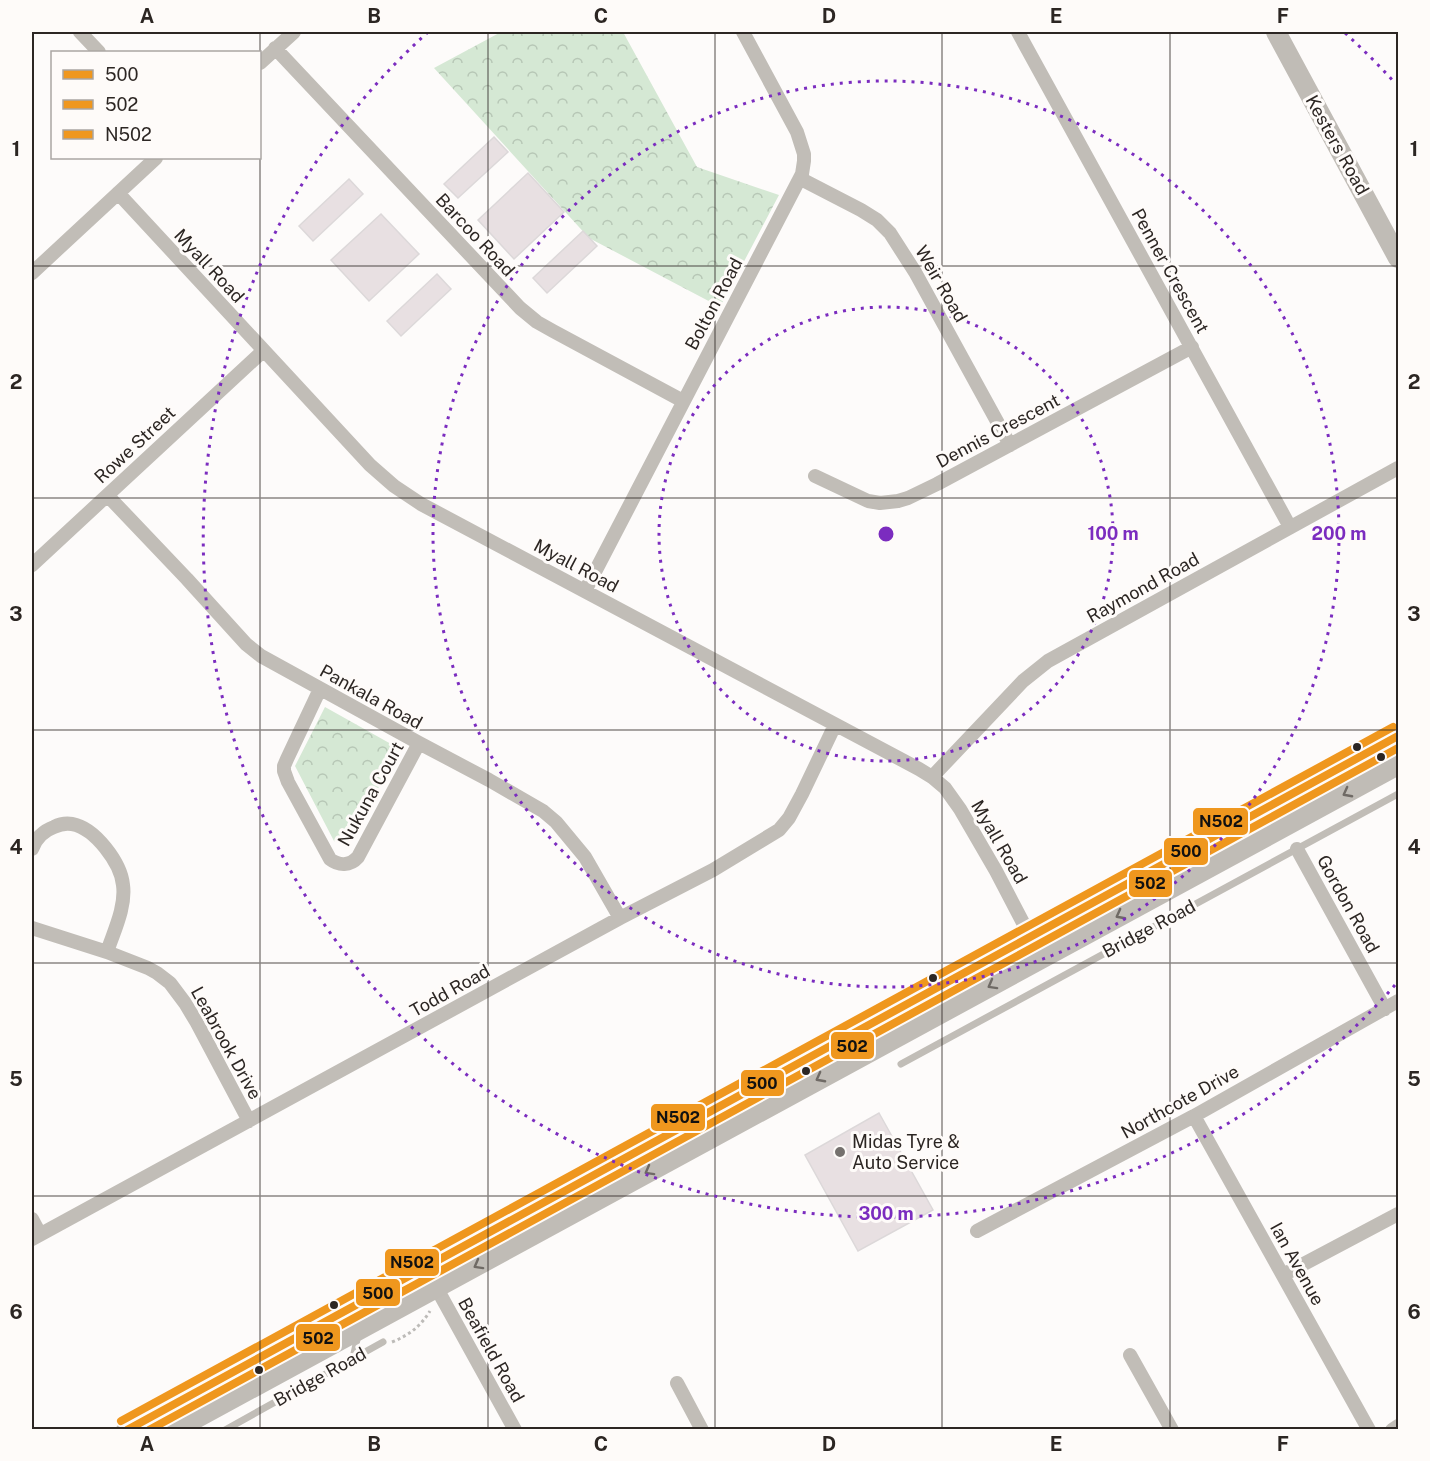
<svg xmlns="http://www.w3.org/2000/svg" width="1430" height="1461" font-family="'Public Sans',sans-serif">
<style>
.park{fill:url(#park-crowns)}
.building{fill:#e8e0e2;stroke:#dcd8d9;stroke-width:1.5}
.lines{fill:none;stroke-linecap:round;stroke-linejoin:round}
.path{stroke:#bdbbb8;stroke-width:3;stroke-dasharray:3 3;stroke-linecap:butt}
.service{stroke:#c1bdb7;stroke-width:7}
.minor{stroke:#c1bdb7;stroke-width:14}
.secondary{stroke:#c0bcb6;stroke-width:20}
.bus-1-casing{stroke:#fefbf9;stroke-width:12}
.bus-2-casing{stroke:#fefbf9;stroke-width:12}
.bus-3-casing{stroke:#fefbf9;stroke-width:12}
.bus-1{stroke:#ef971e;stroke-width:8}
.bus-2{stroke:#ef971e;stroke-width:8}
.bus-3{stroke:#ef971e;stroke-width:8}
.oneway{stroke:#6f6a65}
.grid{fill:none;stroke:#2c2623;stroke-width:1.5;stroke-opacity:0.55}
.ring{fill:none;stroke:#7b2cbf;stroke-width:3;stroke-dasharray:3 6}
.bus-dot{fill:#2c2623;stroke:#fefbf9;stroke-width:2}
.poi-dot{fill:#75716e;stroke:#fefbf9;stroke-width:2}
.labels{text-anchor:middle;stroke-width:6;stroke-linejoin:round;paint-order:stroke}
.street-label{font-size:18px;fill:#2c2623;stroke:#fefbf9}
.poi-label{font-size:18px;fill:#2c2623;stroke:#fefbf9;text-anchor:start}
.centre{fill:#7b2cbf;stroke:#fefbf9;stroke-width:3}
.ring-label{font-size:18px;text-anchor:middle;font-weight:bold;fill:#7b2cbf;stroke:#fefbf9;stroke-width:6;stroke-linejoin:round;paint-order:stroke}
.line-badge{stroke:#fefbf9;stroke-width:2}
.pale-badge-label{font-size:16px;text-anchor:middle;font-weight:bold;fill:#111}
.neatline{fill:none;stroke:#2c2623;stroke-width:2}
.grid-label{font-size:20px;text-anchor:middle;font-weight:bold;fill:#2c2623}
</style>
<defs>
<pattern id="park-crowns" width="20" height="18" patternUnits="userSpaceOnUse" patternTransform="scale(1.5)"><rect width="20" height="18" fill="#d5e8d4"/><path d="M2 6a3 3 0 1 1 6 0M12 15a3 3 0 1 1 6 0" fill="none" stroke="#b7c7b6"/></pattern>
</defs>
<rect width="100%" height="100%" fill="#fdfbfa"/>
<!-- park -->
<path class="park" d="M501 32H623L697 167 779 195 720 307 589 238 434 68Z
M325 707 400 749 346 846 334 841 295 766Z"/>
<!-- building -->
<path class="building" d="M494 137 508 152 458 198 444 184Z
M528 173 564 212 514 259 478 220Z
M349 179 363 194 313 241 299 226Z
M381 214 419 254 369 301 331 260Z
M583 231 597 246 547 293 533 278Z
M437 274 451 289 401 336 387 321Z
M879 1113 933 1210 858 1251 805 1155Z"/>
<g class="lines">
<!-- path -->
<path class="path" d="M392 1342C409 1335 420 1327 430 1311"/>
<!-- service -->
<path class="service" d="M901 1064 1398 794
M353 1358 358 1335
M225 1430 383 1342"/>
<!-- minor -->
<path class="minor" d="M80 32 99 52
M1018 32 1290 527
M275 48 520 308 537 322 553 331 683 401
M260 63 294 32
M801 179 861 210 877 220 890 233 915 272 1010 445
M118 193 370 465 394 486 421 504 919 769 932 777 945 788 960 809 996 871 1030 936
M32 273 156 158
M815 476 868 501 880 503 898 501 908 498 937 484 1192 347
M108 496 187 579 246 644 261 656 419 743 489 780 543 811 556 822 585 857 620 918
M32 565 263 351
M585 591 802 174 804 161V154L797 132 743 32
M320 689 287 759 284 766V771L288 782 330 859C339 866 350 866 358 857L419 743
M932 777 1023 681 1048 661 1398 468
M32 849C36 838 43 831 54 827 60 824 66 823 72 824 95 828 121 863 123 885 126 907 114 931 107 952
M1297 849 1385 1009
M32 928 107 952 148 968 157 973 170 983 185 1003 197 1023 249 1121
M1194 1116 1369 1430
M32 1219 40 1234
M977 1231 1194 1116 1398 1001
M32 1239 620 918 713 870 779 830 789 818 802 794 835 725
M1283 1275 1398 1214
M436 1287 515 1430
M1130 1355 1172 1430
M677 1383 702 1430
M1392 1430 1398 1426"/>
<!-- secondary -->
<path class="secondary" d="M1276 32 1398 258
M126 1430 848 1035 1398 736
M175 1430 1398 765"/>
<!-- bus-1 casing -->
<g class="bus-1-casing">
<path id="bus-1" d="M127 1430 1398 736"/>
</g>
<!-- bus-2 casing -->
<g class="bus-2-casing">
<path id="bus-2" d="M149 1430 1398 748"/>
</g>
<!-- bus-3 casing -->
<g class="bus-3-casing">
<path id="bus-3" d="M121 1421 1393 727"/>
</g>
<!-- bus-1 -->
<use href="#bus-1" class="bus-1"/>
<!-- bus-2 -->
<use href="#bus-2" class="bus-2"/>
<!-- bus-3 -->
<use href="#bus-3" class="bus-3"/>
</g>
<!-- one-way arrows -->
<defs><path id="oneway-chevron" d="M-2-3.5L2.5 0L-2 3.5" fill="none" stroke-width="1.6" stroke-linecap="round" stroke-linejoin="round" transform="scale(1.5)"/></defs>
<g class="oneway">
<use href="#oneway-chevron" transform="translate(1347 793) rotate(152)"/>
<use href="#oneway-chevron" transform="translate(1120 915) rotate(152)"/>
<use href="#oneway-chevron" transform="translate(992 985) rotate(151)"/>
<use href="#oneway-chevron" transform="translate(820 1078) rotate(152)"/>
<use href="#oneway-chevron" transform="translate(649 1171) rotate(151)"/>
<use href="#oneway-chevron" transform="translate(478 1265) rotate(151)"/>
</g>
<!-- grid -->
<path class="grid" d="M260 32V1430M488 32V1430M715 32V1430M942 32V1430M1170 32V1430M32 266H1398M32 498H1398M32 730H1398M32 963H1398M32 1196H1398"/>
<!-- distance rings -->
<g class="ring">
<circle cx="886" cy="534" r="227"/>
<circle cx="886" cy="534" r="453"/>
<path d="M1395 985A680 680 0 1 1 427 33M1345 33A680 680 0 0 1 1395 83"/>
</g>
<!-- markers -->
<g class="bus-dot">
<circle cx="1357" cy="747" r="5"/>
<circle cx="1381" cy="757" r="5"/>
<circle cx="933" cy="978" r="5"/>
<circle cx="806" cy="1071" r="5"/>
<circle cx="334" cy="1305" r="5"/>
<circle cx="259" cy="1370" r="5"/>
</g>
<circle class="poi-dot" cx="840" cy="1152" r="6"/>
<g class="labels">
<!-- street labels -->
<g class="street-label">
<text transform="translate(1337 145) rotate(61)" y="6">Kesters Road</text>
<text transform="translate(475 235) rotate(47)" y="6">Barcoo Road</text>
<text transform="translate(209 266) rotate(47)" y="6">Myall Road</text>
<text transform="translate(1170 271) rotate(61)" y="6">Penner Crescent</text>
<text transform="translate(941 284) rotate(60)" y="6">Weir Road</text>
<text transform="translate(714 304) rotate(-62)" y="6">Bolton Road</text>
<text transform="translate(998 431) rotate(-28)" y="6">Dennis Crescent</text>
<text transform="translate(135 445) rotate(-43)" y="6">Rowe Street</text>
<text transform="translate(576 566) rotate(28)" y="6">Myall Road</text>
<text transform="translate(1143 588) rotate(-29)" y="6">Raymond Road</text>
<text transform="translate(371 697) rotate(29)" y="6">Pankala Road</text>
<text transform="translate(371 794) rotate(-61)" y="6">Nukuna Court</text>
<text transform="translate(999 842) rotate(60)" y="6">Myall Road</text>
<text transform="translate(1348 904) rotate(61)" y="6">Gordon Road</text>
<text transform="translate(1149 929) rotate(-28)" y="6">Bridge Road</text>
<text transform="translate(450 991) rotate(-29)" y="6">Todd Road</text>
<text transform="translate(226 1043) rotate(61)" y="6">Leabrook Drive</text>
<text transform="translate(1180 1102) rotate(-29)" y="6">Northcote Drive</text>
<text transform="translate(1297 1264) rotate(61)" y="6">Ian Avenue</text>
<text transform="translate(491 1350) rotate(61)" y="6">Beafield Road</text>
<text transform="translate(320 1377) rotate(-29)" y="6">Bridge Road</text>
</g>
<!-- poi labels -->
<g class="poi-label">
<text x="852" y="1148">Midas Tyre &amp;<tspan x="852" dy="21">Auto Service</tspan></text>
</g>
</g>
<circle cx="886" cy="534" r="9" class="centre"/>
<g class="ring-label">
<text x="1113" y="540">100 m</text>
<text x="1339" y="540">200 m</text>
<text x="886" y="1220">300 m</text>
</g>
<g class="line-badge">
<rect x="1192" y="807" width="57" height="29" rx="6" fill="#ef971e"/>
<rect x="1163" y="837" width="46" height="29" rx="6" fill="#ef971e"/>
<rect x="1128" y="869" width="45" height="29" rx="6" fill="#ef971e"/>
<rect x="830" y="1031" width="45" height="29" rx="6" fill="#ef971e"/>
<rect x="740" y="1069" width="45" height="28" rx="6" fill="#ef971e"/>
<rect x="650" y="1103" width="56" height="29" rx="6" fill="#ef971e"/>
<rect x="384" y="1248" width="56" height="29" rx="6" fill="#ef971e"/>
<rect x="355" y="1278" width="46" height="29" rx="6" fill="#ef971e"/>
<rect x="295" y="1323" width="46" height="29" rx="6" fill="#ef971e"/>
</g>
<g class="pale-badge-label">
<text x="1221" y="827">N502</text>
<text x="1186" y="857">500</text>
<text x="1150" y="889">502</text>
<text x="852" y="1052">502</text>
<text x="762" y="1089">500</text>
<text x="678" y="1123">N502</text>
<text x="412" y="1268">N502</text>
<text x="378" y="1299">500</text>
<text x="318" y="1344">502</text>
</g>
<!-- border -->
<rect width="1430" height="1461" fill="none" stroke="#fefbf9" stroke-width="66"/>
<!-- legend -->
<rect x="51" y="51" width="210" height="108" fill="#fefbf9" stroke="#aaa6a3" stroke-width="1.5"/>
<rect x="63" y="70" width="30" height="9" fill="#ef971e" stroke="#aaa6a3" stroke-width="1.5"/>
<text x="105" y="81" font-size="18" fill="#2c2623">500</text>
<rect x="63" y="100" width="30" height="9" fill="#ef971e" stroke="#aaa6a3" stroke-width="1.5"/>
<text x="105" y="111" font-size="18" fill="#2c2623">502</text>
<rect x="63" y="130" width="30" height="9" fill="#ef971e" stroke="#aaa6a3" stroke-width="1.5"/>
<text x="105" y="141" font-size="18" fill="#2c2623">N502</text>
<rect x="33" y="33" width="1364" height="1395" class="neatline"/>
<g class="grid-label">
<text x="147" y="23">A</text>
<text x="374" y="23">B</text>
<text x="601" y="23">C</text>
<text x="829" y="23">D</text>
<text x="1056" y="23">E</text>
<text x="1283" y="23">F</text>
<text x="16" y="156">1</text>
<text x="1414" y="156">1</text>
<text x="16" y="389">2</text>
<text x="1414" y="389">2</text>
<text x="16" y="621">3</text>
<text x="1414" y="621">3</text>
<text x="16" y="854">4</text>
<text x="1414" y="854">4</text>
<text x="16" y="1086">5</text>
<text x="1414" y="1086">5</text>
<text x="16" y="1319">6</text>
<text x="1414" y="1319">6</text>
<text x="147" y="1451">A</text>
<text x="374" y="1451">B</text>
<text x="601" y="1451">C</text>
<text x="829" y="1451">D</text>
<text x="1056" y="1451">E</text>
<text x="1283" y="1451">F</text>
</g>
</svg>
